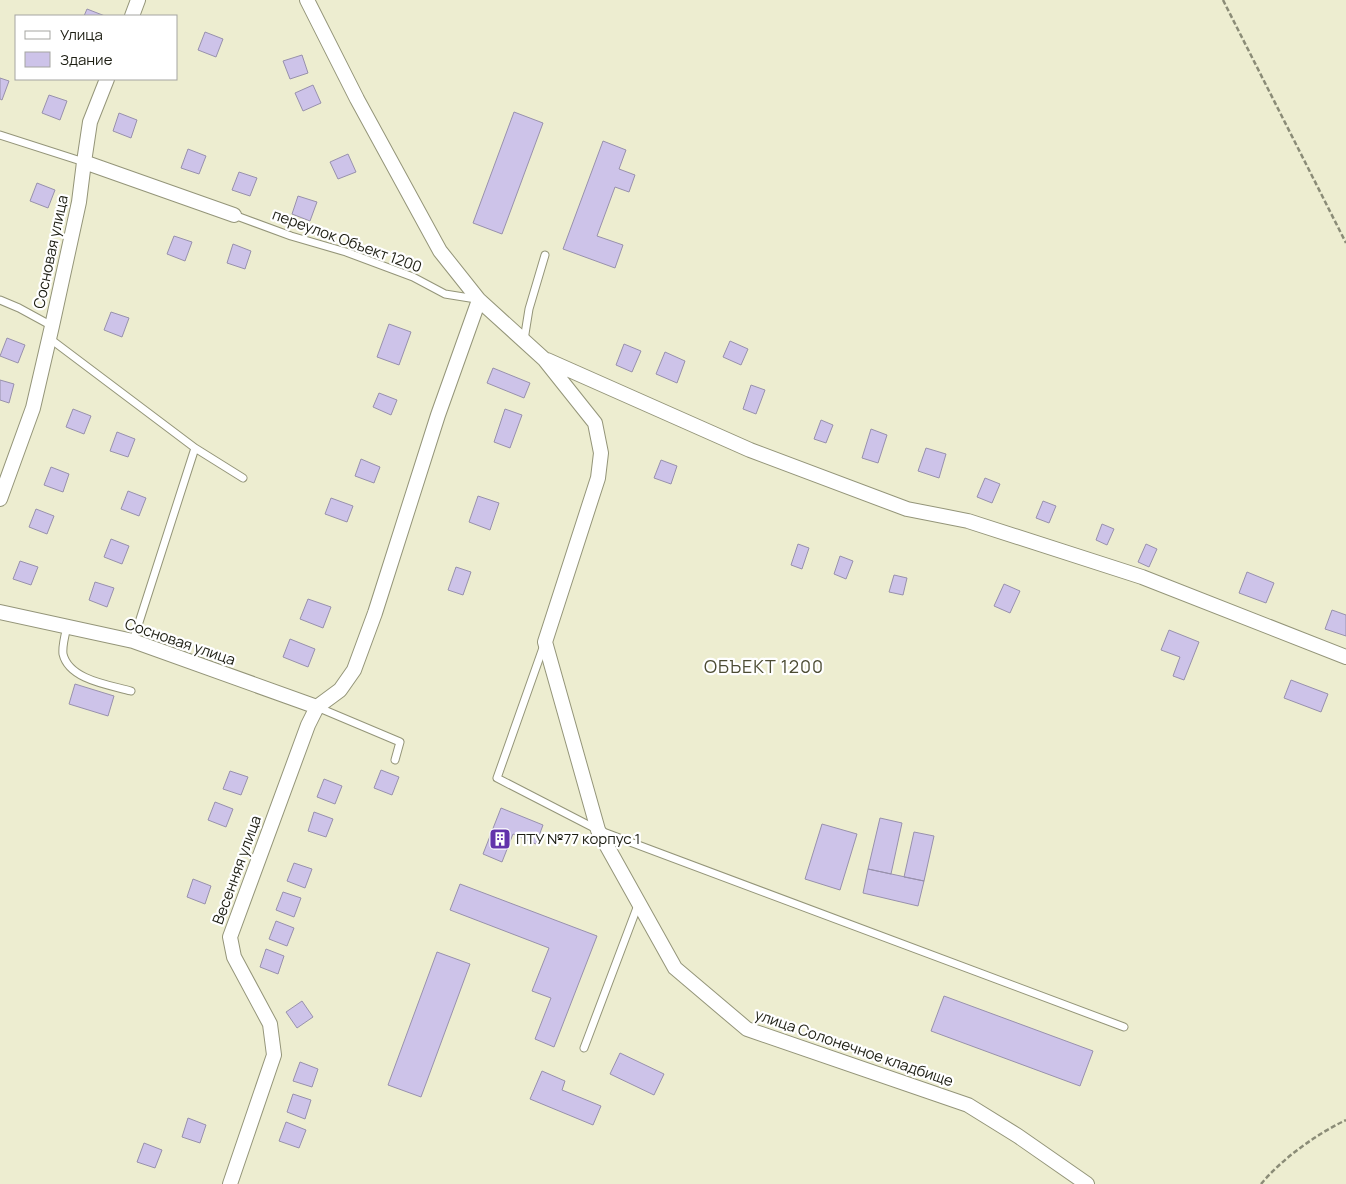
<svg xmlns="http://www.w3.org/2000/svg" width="1346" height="1184" font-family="Manrope,sans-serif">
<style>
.building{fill:#cdc3e9;stroke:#9891ac}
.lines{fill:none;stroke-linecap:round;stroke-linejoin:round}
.lane-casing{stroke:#949579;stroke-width:9}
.street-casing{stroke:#949579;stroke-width:16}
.path{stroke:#8b8c77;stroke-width:2.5;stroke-dasharray:5 2.5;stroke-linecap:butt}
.lane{stroke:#fff;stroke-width:7}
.street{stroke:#fff;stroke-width:14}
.labels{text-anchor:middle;stroke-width:4.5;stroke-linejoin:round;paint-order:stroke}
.street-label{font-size:15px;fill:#1d1e13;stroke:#fff}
.poi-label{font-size:15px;fill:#1d1e13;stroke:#fff;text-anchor:start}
.quarter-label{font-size:18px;letter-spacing:1px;fill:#4c4c33;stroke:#fff}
</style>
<rect width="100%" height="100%" fill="#ededd0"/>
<!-- building -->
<path class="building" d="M87 9 105 16H84Z
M205 32 223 39 216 57 198 50Z
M302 55 308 73 290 79 283 61Z
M0 78 9 81 2 100 0 99Z
M313 85 321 103 303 111 295 93Z
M49 95 67 101 60 120 42 113Z
M514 112 543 123 502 234 473 223Z
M119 113 137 120 131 138 113 131Z
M603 141 626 150 619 169 635 175 629 192 615 187 597 236 623 245 615 268 563 249Z
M188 149 206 156 199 174 181 168Z
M348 154 356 172 338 179 330 162Z
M239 172 257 178 250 196 232 190Z
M37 183 55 190 48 208 30 201Z
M298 196 317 202 310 221 292 214Z
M174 236 192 242 185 261 167 254Z
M233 244 251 251 245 269 227 263Z
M111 312 129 318 122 337 104 330Z
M389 324 411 332 399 365 377 357Z
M7 338 25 345 18 363 0 356Z
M730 341 748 349 741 365 723 357Z
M624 344 641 351 632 372 616 365Z
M665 352 685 361 677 383 656 374Z
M493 368 530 383 524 398 487 383Z
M0 380 14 384 9 403 0 400Z
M751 385 765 390 756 414 743 409Z
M379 393 397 400 391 415 373 407Z
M73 409 91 416 84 434 66 427Z
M505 409 522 415 510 448 494 442Z
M821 420 833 425 826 443 814 439Z
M871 429 887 435 878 463 862 458Z
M117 432 135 439 128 457 110 451Z
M926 448 946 454 939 478 918 471Z
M361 459 380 467 374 483 355 476Z
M661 460 677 466 671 484 654 478Z
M51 467 69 474 63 492 44 485Z
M985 478 1000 484 992 503 977 497Z
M128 491 146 498 139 516 121 509Z
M478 496 499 503 490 530 469 522Z
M331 498 353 506 347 522 325 514Z
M1043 501 1056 506 1049 523 1036 518Z
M36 509 54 516 47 534 29 527Z
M1102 524 1114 529 1107 545 1096 540Z
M111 539 129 546 122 564 104 557Z
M798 544 809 548 802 569 791 565Z
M1146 544 1157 549 1149 567 1138 562Z
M840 556 853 561 846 579 834 574Z
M20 561 38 567 31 585 13 579Z
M456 567 471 572 463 595 448 590Z
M1247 572 1274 583 1266 603 1239 593Z
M894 575 907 578 903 595 889 592Z
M95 582 114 588 107 607 89 600Z
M1004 584 1020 591 1010 613 994 606Z
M308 599 331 607 323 628 300 619Z
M1332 610 1346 615V636L1325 629Z
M1169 630 1199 642 1184 680 1173 676 1180 657 1161 650Z
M290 639 315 649 308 667 283 657Z
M1291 680 1328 694 1321 712 1284 698Z
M75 684 114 696 108 716 69 704Z
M381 770 399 777 392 795 374 788Z
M230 771 248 777 241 795 223 789Z
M324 779 342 786 335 804 317 797Z
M215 802 233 809 226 827 208 820Z
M501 808 543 825 536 844 513 834 502 862 483 854Z
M314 812 333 819 326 837 308 831Z
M880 818 902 823 891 874 868 869Z
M822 824 857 834 840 890 805 879Z
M914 832 934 836 924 881 904 877Z
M294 863 312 869 305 888 287 881Z
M868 869 924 881 918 906 863 893Z
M193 879 211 886 205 904 187 897Z
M460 884 597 936 554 1047 535 1039 551 998 532 991 549 948 450 910Z
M283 892 301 898 294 917 276 910Z
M276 921 294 928 287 946 269 939Z
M266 949 284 956 278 974 260 967Z
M437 952 470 964 421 1097 388 1085Z
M944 996 1093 1051 1080 1086 931 1031Z
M302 1001 313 1017 297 1028 286 1012Z
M620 1053 664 1074 654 1095 610 1074Z
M300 1062 318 1069 312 1087 293 1081Z
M542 1071 565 1081 562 1090 601 1106 593 1125 530 1099Z
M293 1094 311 1100 305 1119 287 1112Z
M188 1118 206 1125 200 1143 182 1137Z
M286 1122 306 1130 299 1148 279 1141Z
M144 1143 162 1150 155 1168 137 1162Z"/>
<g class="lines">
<!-- lane casing -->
<g class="lane-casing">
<path id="lane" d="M0 135 84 162
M234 215 291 236 346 252 413 277 445 294 476 299
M0 300 19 308 52 326
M49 338 195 448 133 641
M524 340 529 309 545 255
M195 448 243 478
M67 627C65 635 62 646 63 654 69 680 110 685 131 691
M544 645 497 778 598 830 1124 1027
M317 707 400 742 395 760
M584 1048 638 905"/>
</g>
<!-- street casing -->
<g class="street-casing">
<path id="street" d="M307 0 357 99 440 251 479 300 544 359 595 423 601 453 598 478 545 642 598 830 675 968 747 1029 968 1105 1018 1136 1087 1184
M132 16 138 0
M84 162 90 122 107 79
M547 360 750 450 907 509 968 521 1142 577 1346 657
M0 499 33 408 52 326 79 202 84 162 234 215
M0 612 133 641 317 707
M230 1184 274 1055 270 1024 234 957 230 937 308 725 317 707 340 690 354 670 375 613 438 415 479 300"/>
</g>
<!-- path -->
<path class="path" d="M1223 0 1346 243
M1261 1184C1283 1158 1315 1135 1346 1120"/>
<!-- lane -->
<use href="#lane" class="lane"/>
<!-- street -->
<use href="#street" class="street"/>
</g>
<!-- icons -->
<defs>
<g id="building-square" transform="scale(1.125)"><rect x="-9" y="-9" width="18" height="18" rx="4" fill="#6333ab" stroke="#fff"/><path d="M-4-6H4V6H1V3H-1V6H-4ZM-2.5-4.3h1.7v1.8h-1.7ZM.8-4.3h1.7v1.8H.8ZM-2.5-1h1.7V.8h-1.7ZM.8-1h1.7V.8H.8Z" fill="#fff"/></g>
</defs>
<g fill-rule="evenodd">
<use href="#building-square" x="500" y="839"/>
</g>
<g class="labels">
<!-- street labels -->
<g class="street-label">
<text transform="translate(347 241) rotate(20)" y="5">переулок Объект 1200</text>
<text transform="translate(51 252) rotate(-78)" y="5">Сосновая улица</text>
<text transform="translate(180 642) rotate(19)" y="5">Сосновая улица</text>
<text transform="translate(237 870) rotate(-70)" y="5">Весенняя улица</text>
<text transform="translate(854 1048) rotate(19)" y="5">улица Солонечное кладбище</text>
</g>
<!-- poi labels -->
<g class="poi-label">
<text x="516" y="844">ПТУ №77 корпус 1</text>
</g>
<!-- quarter labels -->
<g class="quarter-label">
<text x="764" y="673">ОБЪЕКТ 1200</text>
</g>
</g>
<!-- legend -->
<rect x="15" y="15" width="162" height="65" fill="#ffffff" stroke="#a5a5a1"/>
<rect x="25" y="31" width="25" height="8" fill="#ffffff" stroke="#a5a5a1"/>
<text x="60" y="40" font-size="15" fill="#1d1e13">Улица</text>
<rect x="25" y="52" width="25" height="15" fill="#cdc3e9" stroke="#a5a5a1"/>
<text x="60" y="65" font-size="15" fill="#1d1e13">Здание</text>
</svg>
